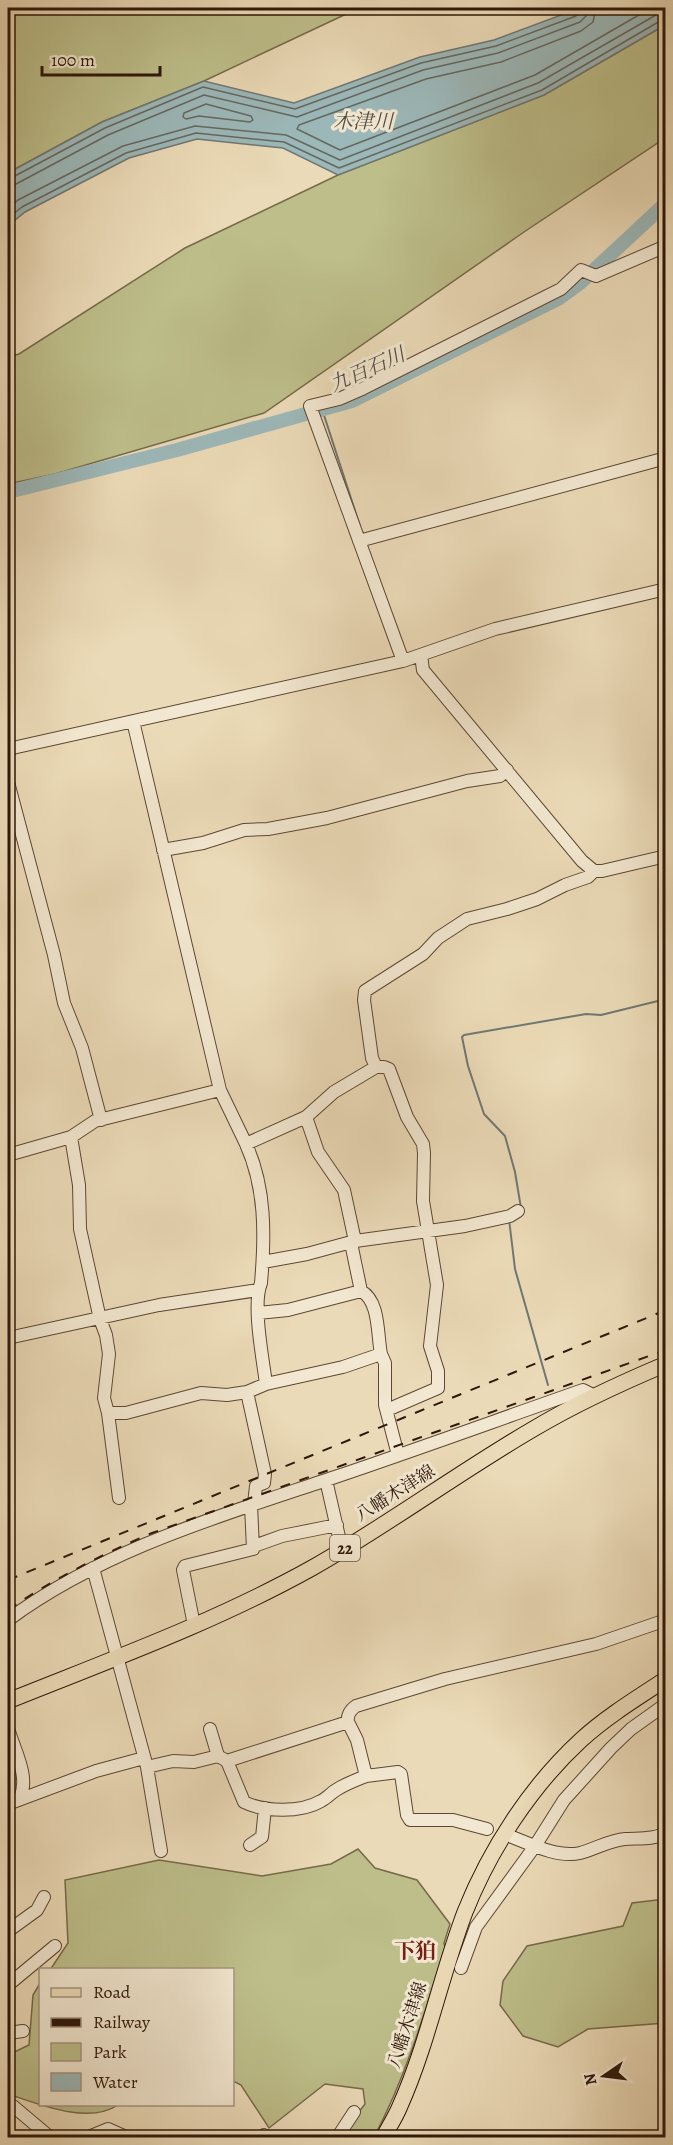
<svg xmlns="http://www.w3.org/2000/svg" width="673" height="2145" font-family="Alegreya,'Noto Serif JP',serif">
<style>
.green{fill:#bdbe8a;stroke:#766a4a;stroke-width:1.5}
.water{fill:#9cb8b9;stroke:#707873;stroke-width:1.5}
.lines{fill:none;stroke-linecap:round;stroke-linejoin:round}
.shore{stroke:#656861;stroke-width:1.5}
.stream{stroke:#707873;stroke-width:2}
.river{stroke:#9cb8b9;stroke-width:14}
.minor-casing{stroke:#5d4834;stroke-width:14}
.major-casing{stroke:#2e1709;stroke-width:17}
.minor{stroke:#f2e7d0;stroke-width:12}
.major{stroke:#ebdab7;stroke-width:15}
.rail{stroke:#2e1709;stroke-width:2;stroke-dasharray:10 10;stroke-linecap:butt}
.labels{text-anchor:middle;stroke-width:6;stroke-linejoin:round;paint-order:stroke}
.shield{fill:#f2e7d0;stroke:#695545;stroke-width:1.5}
.shield-label{font-size:16px;font-weight:bold;fill:#2e1709}
.street-label{font-size:18px;fill:#2e1709;stroke:#f2e7d0}
.water-label{font-size:20px;font-style:italic;fill:#544f47;stroke:#f2e7d0}
.quarter-label{font-size:21px;font-weight:bold;fill:#7a1f14;stroke:#f2e7d0}
</style>
<rect width="100%" height="100%" fill="#ebdab7"/>
<filter id="stains"><feTurbulence type="fractalNoise" baseFrequency=".00333" numOctaves="4"/><feColorMatrix values="0 0 0 0 .2 0 0 0 0 .09 0 0 0 0 .02 0 0 0 .5 -.17"/></filter>
<radialGradient id="worn" r=".72"><stop offset=".6" stop-color="#630" stop-opacity="0"/><stop offset="1" stop-color="#630" stop-opacity=".3"/></radialGradient>
<!-- green -->
<path class="green" d="M8 8H359L204 81 102 122 8 173Z
M665 25V138L524 232 264 413 55 474 8 484V357L19 354 185 248 338 175 544 95Z
M358 1849 375 1868 417 1880 450 1924 444 1943 445 1947C425 2012 406 2077 374 2137H339L365 2104 363 2089 325 2084 269 2128 241 2085 233 2081 232 1970H50L68 1943 65 1880 159 1860 262 1876 331 1864Z
M665 1899V2023L588 2029 558 2047 523 2036 500 2005 503 1981 527 1946 623 1926 632 1903Z
M40 1983V2104L118 2105C88 2125 39 2104 8 2094V2055L29 2045 33 1995Z"/>
<!-- water -->
<path class="water" d="M580 8H665V25L544 95 338 175 283 148 197 139 129 158 25 212 8 226V173L102 122 204 81 294 103 420 57 494 40Z"/>
<g class="lines">
<!-- shore -->
<path class="shore" d="M596 8 593 22 581 31 501 62 426 79 299 125 297 129 340 150 535 75 651 8
M206 104 251 116 253 120 250 122 199 116 186 119 183 117 184 113Z
M8 178 13 177 105 128 203 87 295 109 421 63 496 46 576 16 579 12 580 8
M8 185 16 184 108 135 204 95 297 117 423 70 498 53 580 22 586 16 587 8
M8 209 18 200 123 146 195 126 286 135 340 160 538 83 656 15 666 13
M8 218 22 207 126 153 196 133 284 142 339 168 542 90 660 21H666"/>
<!-- stream -->
<path class="stream" d="M322 409 360 526
M521 1208 515 1172 505 1136 484 1114 468 1066 462 1037 464 1035 586 1014 601 1015 666 999
M509 1219 515 1269 548 1385"/>
<!-- river -->
<path class="river" d="M8 492 177 450 352 401 558 299 580 283 666 203"/>
<!-- minor casing -->
<g class="minor-casing">
<path id="minor" d="M359 541 666 458
M421 655 423 670 582 861 594 871
M403 661 310 406 339 399 362 389 561 289 581 270 596 276 666 246
M133 721 220 1090
M8 749 403 661 495 629 666 589
M8 782 54 955 64 1003 82 1048 101 1120
M163 850 203 843 244 830 268 829 327 818 467 781 500 776 507 770
M376 1067H384L389 1069 407 1117 423 1144 424 1153 423 1201 437 1285 430 1346 438 1371V1388L387 1410
M306 1117 318 1152 344 1190 355 1241
M71 1137 79 1185 80 1229 100 1319 106 1335 109 1354 104 1398 108 1413H126L201 1393 227 1395 247 1392
M246 1144C266 1188 265 1236 261 1283 252 1305 263 1359 266 1384L247 1392 265 1474 264 1483 256 1486 254 1504
M8 1155 71 1137 95 1121 220 1090 246 1144 306 1117 334 1092 376 1067 372 1058 364 1000 365 991 423 954 438 938 467 919 507 909 537 899 565 885 588 877 594 871H602L666 856
M263 1262 307 1254 355 1241 465 1226 510 1216 518 1211
M258 1313 288 1310 361 1291
M8 1338 159 1305 258 1290
M381 1354 385 1363V1405L398 1455
M266 1384 343 1367 381 1354C377 1334 380 1301 361 1291L351 1243
M108 1413 119 1498
M326 1480 342 1550
M254 1546 282 1536 337 1525
M93 1568 147 1767 161 1851
M8 1620C104 1549 223 1515 335 1477 418 1449 500 1419 583 1390L593 1395
M194 1625 183 1570 185 1566 253 1549 251 1505
M348 1722 357 1740 366 1776 398 1772 401 1774 407 1815 410 1820H453L487 1829
M8 1728C14 1750 30 1776 20 1798
M210 1729 218 1756
M227 1761 244 1802C264 1812 301 1813 321 1801 327 1798 331 1793 336 1790 345 1784 356 1780 366 1776
M147 1767 173 1761 194 1762 218 1756 227 1761 348 1722C347 1716 350 1710 356 1706L445 1679 596 1644 666 1620
M8 1804 96 1771 144 1758
M512 1837C532 1845 559 1858 580 1853 595 1849 610 1840 625 1839 638 1838 656 1840 666 1832
M250 1845 262 1837 265 1808
M8 1931 37 1910 44 1897
M461 1968 476 1927 535 1846 564 1800 611 1748 631 1729 666 1704
M8 1985 55 1946
M8 2033 23 2031
M8 2107 13 2106 51 2138
M264 2135 266 2138
M8 2136V2138
M91 2136 108 2129 128 2138
M337 2138 354 2112"/>
</g>
<!-- major casing -->
<g class="major-casing">
<path id="major" d="M8 1701C110 1660 215 1622 312 1568 388 1525 459 1472 535 1428 577 1403 621 1383 666 1364
M383 2138C389 2127 396 2116 400 2106 428 2043 441 1975 465 1912 490 1849 531 1786 581 1740 606 1717 637 1698 666 1679"/>
</g>
<!-- minor -->
<use href="#minor" class="minor"/>
<!-- major -->
<use href="#major" class="major"/>
<!-- rail -->
<path class="rail" d="M8 1580 666 1310
M8 1610C53 1579 101 1555 152 1533L666 1350"/>
</g>
<g class="labels">
<!-- shield labels -->
<rect class="shield" x="330" y="1535" width="30" height="26" rx="4.5"/>
<g class="shield-label">
<text x="345" y="1554">22</text>
</g>
<!-- street labels -->
<g class="street-label">
<text transform="translate(395 1493) rotate(-32)" y="6">八幡木津線</text>
<text transform="translate(407 2025) rotate(-72)" y="6">八幡木津線</text>
</g>
<!-- water labels -->
<g class="water-label">
<text x="363" y="128">木津川</text>
<text transform="translate(367 369) rotate(-24)" y="7">九百石川</text>
</g>
<!-- quarter labels -->
<g class="quarter-label">
<text x="415" y="1958">下狛</text>
</g>
</g>
<!-- margin -->
<rect width="673" height="2145" fill="none" stroke="#ebdab7" stroke-width="30"/>
<rect x="9" y="9" width="655" height="2127" fill="none" stroke="#2e1709" stroke-width="3"/>
<rect x="15" y="15" width="643" height="2115" fill="none" stroke="#2e1709" stroke-width="1.5"/>
<!-- legend -->
<rect x="39" y="1968" width="195" height="138" fill="#f2e7d0" stroke="#a49480" stroke-width="1.5"/>
<rect x="51" y="1988" width="30" height="9" fill="#ebdab7" stroke="#a49480" stroke-width="1.5"/>
<text x="93" y="1998" font-size="18" fill="#2e1709">Road</text>
<rect x="51" y="2018" width="30" height="9" fill="#2e1709" stroke="#a49480" stroke-width="1.5"/>
<text x="93" y="2028" font-size="18" fill="#2e1709">Railway</text>
<rect x="51" y="2043" width="30" height="18" fill="#bdbe8a" stroke="#a49480" stroke-width="1.5"/>
<text x="93" y="2058" font-size="18" fill="#2e1709">Park</text>
<rect x="51" y="2073" width="30" height="18" fill="#9cb8b9" stroke="#a49480" stroke-width="1.5"/>
<text x="93" y="2088" font-size="18" fill="#2e1709">Water</text>
<!-- north arrow -->
<g transform="translate(604 2076) rotate(256)" stroke="#f2e7d0" stroke-width="4.5" paint-order="stroke">
<path d="M0-4.5L10 22L0 15L-10 22Z" fill="#2e1709"/>
<text y="-9" font-size="16" font-weight="bold" text-anchor="middle" fill="#2e1709">N</text>
</g>
<!-- scale -->
<path d="M42 66v9h118v-9" fill="none" stroke="#2e1709" stroke-width="3"/>
<text x="51" y="66" font-size="18" fill="#2e1709" stroke="#f2e7d0" stroke-width="4.5" paint-order="stroke">100 m</text>
<rect width="100%" height="100%" filter="url(#stains)"/>
<rect width="100%" height="100%" fill="url(#worn)"/>
</svg>
